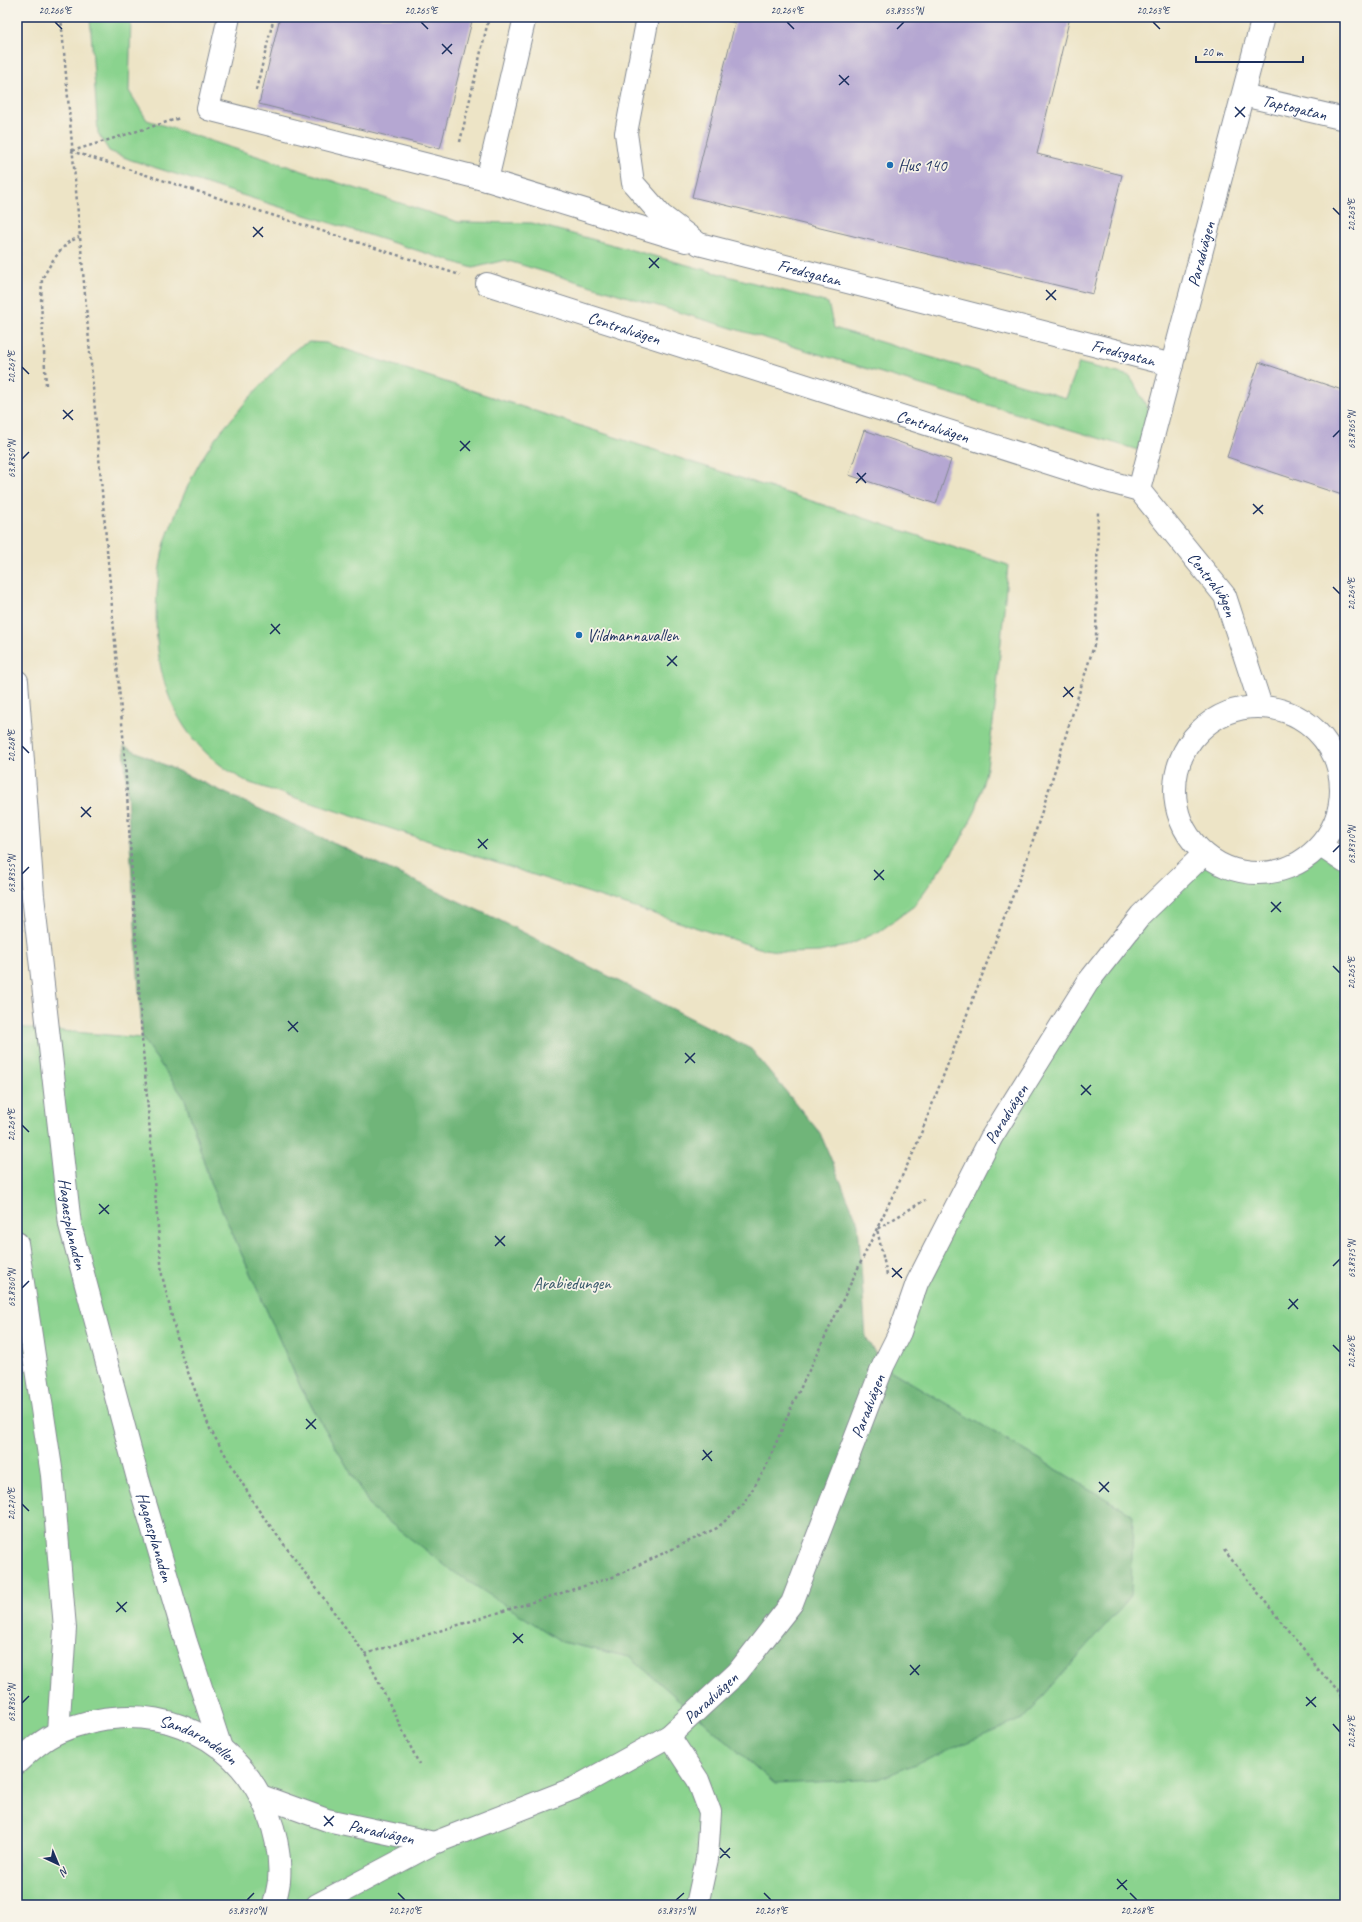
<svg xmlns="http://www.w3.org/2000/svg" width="1362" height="1922" font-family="Caveat,sans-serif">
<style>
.green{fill:#8ad38e;stroke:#528176}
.forest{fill:#6fb579;stroke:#45726c}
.building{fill:#b5a7d2}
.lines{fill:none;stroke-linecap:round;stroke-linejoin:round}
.minor-casing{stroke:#848a92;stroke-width:24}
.major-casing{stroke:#848a92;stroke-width:24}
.path{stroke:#848a92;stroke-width:2.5;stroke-dasharray:3 3;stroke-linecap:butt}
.minor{stroke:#fff;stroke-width:22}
.major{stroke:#fff;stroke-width:22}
.ticks{fill:none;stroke:#1b2f5e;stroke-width:1.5}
.poi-dot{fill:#1f6fb2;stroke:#f7f3e8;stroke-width:1.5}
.labels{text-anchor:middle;stroke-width:3.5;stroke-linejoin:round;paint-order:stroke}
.street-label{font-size:17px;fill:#1b2f5e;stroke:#f7f3e8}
.poi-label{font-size:17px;fill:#1b2f5e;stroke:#f7f3e8;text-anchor:start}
.park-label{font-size:17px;fill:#37586a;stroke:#f7f3e8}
.neatline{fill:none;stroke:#1b2f5e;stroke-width:1.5}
.ticks-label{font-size:10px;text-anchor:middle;fill:#1b2f5e}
</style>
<rect width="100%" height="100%" fill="#f7f3e8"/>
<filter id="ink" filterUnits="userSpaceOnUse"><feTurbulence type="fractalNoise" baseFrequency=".025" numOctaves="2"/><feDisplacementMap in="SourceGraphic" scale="8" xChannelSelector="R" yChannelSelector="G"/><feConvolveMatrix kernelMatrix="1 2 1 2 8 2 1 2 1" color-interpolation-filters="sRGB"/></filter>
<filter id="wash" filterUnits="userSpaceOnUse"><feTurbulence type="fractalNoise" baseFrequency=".012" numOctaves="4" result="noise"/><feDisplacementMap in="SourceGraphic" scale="16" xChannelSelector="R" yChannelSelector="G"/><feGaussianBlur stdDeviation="0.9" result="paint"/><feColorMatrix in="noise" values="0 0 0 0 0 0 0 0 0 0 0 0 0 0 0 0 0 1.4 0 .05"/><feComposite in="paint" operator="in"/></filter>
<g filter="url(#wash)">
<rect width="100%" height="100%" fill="#ede4c6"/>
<!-- green -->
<path class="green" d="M90 17H131L129 91 147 120 458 222 532 223 828 303 834 328 1066 398 1079 363 1130 376 1149 411 1138 450 505 260 473 268 131 160 109 151 98 133Z
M309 342 326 343 1008 565 995 708 987 767 976 810 959 843 914 906 880 931 847 946 819 952 789 953 759 948 250 783C173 745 151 675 157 593 159 573 161 550 169 531 181 500 195 466 215 439 224 427 235 416 244 404 256 390 269 377 281 364 286 359 290 353 296 349 299 346 305 344 309 342Z
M1321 846 1345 862V1905H17V1027L142 1038 185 1099 211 1185 301 1388 372 1509 562 1642 630 1657 775 1784 1133 1515 883 1366 917 1283 1088 982 1204 854 1232 869 1270 872 1298 863Z"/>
<!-- forest -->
<path class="forest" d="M124 746 499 920 751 1049 820 1133 858 1223 866 1338 883 1366 1133 1515 1131 1596 1023 1719 879 1779 775 1784 630 1657 562 1642 451 1570 372 1509 301 1388 211 1185 185 1099 142 1038Z"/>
<g id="blocks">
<!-- building -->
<path class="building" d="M280 17H473L440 149 259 104Z
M712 17H1070L1037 154 1122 175 1093 294 692 197 735 23Z
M1259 362 1345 391V496L1227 457Z
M864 430 951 460 936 504 849 475Z"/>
</g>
</g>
<g filter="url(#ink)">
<use href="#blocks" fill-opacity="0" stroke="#848a92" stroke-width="1"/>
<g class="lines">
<!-- minor casing -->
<g class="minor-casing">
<g id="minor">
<path d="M229 17 208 109 487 180 525 17"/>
<path id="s1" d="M648 17 626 133 633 183 661 215 699 244 1172 365"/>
<path id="s2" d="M1243 95 1345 119"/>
<path d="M487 180 686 241"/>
<path id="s3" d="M487 284 1099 479 1139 490 1225 596 1261 706"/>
<path id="s4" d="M1139 490 1263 17"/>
<circle cx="1258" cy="790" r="83"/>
<path d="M1321 846 1345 862"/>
<path d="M669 1736 698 1780 710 1812 707 1859 697 1905"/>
<path id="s5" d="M261 1796 327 1820 434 1843"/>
<path id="s6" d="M317 1905 434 1843 575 1788 669 1736 738 1672 792 1603 883 1366 900 1332 917 1283 991 1138 1088 982 1141 915 1204 854"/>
</g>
</g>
<!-- major casing -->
<g class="major-casing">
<g id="major">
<path id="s7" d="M17 681 33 896 70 1225 138 1479 186 1642 221 1748"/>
<path d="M17 1243 52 1475 65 1628 58 1732"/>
<path id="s8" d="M17 1763C30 1751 43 1739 59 1732 141 1696 234 1726 268 1813 276 1834 281 1858 279 1881 278 1889 276 1897 274 1905"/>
</g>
</g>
<!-- path -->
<path class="path" d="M61 17 124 746 142 1038 162 1275 181 1354 210 1429 257 1508 365 1654 419 1764
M256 90 274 17
M460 142 489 17
M71 151 460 275
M72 151 180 118
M46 385 41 302 42 279 53 260 67 243 79 237
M887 1275 877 1229 925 1200
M1224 1550 1345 1702
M365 1654 613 1577 717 1528 743 1505 765 1469 791 1408 915 1149 1027 859 1096 639 1098 510"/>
<!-- minor -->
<use href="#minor" class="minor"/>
<!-- major -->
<use href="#major" class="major"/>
</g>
</g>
<!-- ticks -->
<path class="ticks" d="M55 22 62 29M421 22 428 29M787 22 794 29M1153 22 1160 29M897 29 904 22M442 44 452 54M442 54 452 44M839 75 849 85M839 85 849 76M1235 107 1245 117M1235 117 1245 107M1333 208 1340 215M253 227 263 237M253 237 263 227M649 258 659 268M649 268 659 258M1046 290 1056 300M1046 300 1056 290M22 367 29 374M63 410 73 420M63 419 73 410M1333 437 1340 430M460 441 470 451M460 451 470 441M22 459 29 452M857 473 866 483M856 483 866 473M1253 504 1263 514M1253 514 1263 505M1333 587 1340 594M271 624 280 634M270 634 280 624M667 656 677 666M667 666 677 656M1064 687 1073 697M1063 697 1074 687M22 746 29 753M81 807 91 817M81 817 91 807M478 839 487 849M478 848 488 839M1333 852 1340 845M874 870 884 880M22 874 29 867M874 880 884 870M1271 902 1281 912M1271 912 1281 902M1333 966 1340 973M288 1021 298 1032M288 1031 298 1022M685 1053 695 1063M685 1063 695 1053M1081 1085 1091 1095M1081 1095 1091 1085M22 1125 29 1132M99 1204 109 1214M99 1214 109 1205M495 1236 505 1246M495 1246 505 1236M1333 1266 1340 1259M892 1268 902 1278M892 1277 902 1268M22 1288 29 1281M1289 1299 1298 1309M1288 1309 1298 1299M1333 1345 1340 1352M306 1419 316 1429M306 1429 316 1419M703 1450 712 1461M702 1460 712 1451M1099 1482 1109 1492M1099 1492 1109 1482M22 1504 29 1511M117 1602 126 1612M116 1612 127 1602M513 1633 523 1643M513 1643 523 1634M910 1665 919 1675M910 1675 920 1665M1306 1697 1316 1707M22 1703 29 1696M1306 1706 1316 1697M1333 1724 1340 1732M324 1816 333 1826M324 1826 334 1816M720 1848 730 1858M720 1858 730 1848M1117 1879 1127 1890M1117 1889 1127 1880M398 1893 405 1900M764 1893 771 1900M1130 1893 1137 1900M247 1900 254 1893M676 1900 684 1893"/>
<!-- markers -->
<g class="poi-dot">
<circle cx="890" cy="165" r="4"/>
<circle cx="579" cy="635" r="4"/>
</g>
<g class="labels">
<!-- street labels -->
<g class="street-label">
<text dy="6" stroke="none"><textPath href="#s2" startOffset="53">Taptogatan</textPath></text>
<text dy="6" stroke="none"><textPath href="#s4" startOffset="244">Paradvägen</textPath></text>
<text dy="6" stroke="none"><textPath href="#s1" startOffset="373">Fredsgatan</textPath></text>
<text dy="6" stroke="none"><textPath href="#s3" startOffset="144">Centralvägen</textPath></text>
<text dy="6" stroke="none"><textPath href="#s1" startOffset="697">Fredsgatan</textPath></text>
<text dy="6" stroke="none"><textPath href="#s3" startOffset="468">Centralvägen</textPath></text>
<text dy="6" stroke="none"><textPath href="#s3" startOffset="804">Centralvägen</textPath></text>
<text dy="6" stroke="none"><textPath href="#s6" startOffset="1108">Paradvägen</textPath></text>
<text dy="6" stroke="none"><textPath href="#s7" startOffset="546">Hagaesplanaden</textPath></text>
<text dy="6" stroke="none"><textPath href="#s6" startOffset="784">Paradvägen</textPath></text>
<text dy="6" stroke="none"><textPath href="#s7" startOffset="870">Hagaesplanaden</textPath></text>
<text dy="6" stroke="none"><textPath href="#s6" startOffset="448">Paradvägen</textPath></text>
<text dy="6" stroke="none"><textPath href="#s8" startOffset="199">Sandarondellen</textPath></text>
<text dy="6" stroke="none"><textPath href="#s5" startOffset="126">Paradvägen</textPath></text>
</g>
<!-- poi labels -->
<g class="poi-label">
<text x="898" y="171">Hus 140</text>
<text x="587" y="641">Vildmannavallen</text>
</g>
<!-- park labels -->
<g class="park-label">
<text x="572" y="1289">Arabiedungen</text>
</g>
</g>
<!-- margin -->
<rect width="1362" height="1922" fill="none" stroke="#f7f3e8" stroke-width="44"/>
<!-- north arrow -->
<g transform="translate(58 1864) rotate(136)" stroke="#f7f3e8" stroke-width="3" paint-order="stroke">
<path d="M0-3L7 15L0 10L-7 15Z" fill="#1b2f5e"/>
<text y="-6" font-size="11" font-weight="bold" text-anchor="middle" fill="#1b2f5e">N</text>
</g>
<!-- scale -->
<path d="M1196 56v6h107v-6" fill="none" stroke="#1b2f5e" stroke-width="2"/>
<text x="1202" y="56" font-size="12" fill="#1b2f5e" stroke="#f7f3e8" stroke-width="3" paint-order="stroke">20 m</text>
<rect x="22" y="22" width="1318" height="1878" class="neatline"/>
<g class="ticks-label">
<text x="55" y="14">20.266°E</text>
<text x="421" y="14">20.265°E</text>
<text x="787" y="14">20.264°E</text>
<text x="904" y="14">63.8355°N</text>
<text x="1153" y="14">20.263°E</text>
<text transform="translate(1351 215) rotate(-90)" y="4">20.263°E</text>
<text transform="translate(11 367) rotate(-90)" y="4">20.267°E</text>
<text transform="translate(1351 430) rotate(-90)" y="4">63.8365°N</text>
<text transform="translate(11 459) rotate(-90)" y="4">63.8350°N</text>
<text transform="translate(1351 594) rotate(-90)" y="4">20.264°E</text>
<text transform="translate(11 746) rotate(-90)" y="4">20.268°E</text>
<text transform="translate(1351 845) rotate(-90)" y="4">63.8370°N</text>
<text transform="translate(11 874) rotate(-90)" y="4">63.8355°N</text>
<text transform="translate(1351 973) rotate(-90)" y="4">20.265°E</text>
<text transform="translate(11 1125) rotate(-90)" y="4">20.269°E</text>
<text transform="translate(1351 1259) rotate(-90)" y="4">63.8375°N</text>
<text transform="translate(11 1288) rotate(-90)" y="4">63.8360°N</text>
<text transform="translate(1351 1352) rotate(-90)" y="4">20.266°E</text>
<text transform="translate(11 1504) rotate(-90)" y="4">20.270°E</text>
<text transform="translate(11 1703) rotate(-90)" y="4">63.8365°N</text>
<text transform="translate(1351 1732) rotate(-90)" y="4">20.267°E</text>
<text x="247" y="1914">63.8370°N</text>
<text x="405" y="1914">20.270°E</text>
<text x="676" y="1914">63.8375°N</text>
<text x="771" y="1914">20.269°E</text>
<text x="1137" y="1914">20.268°E</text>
</g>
</svg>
